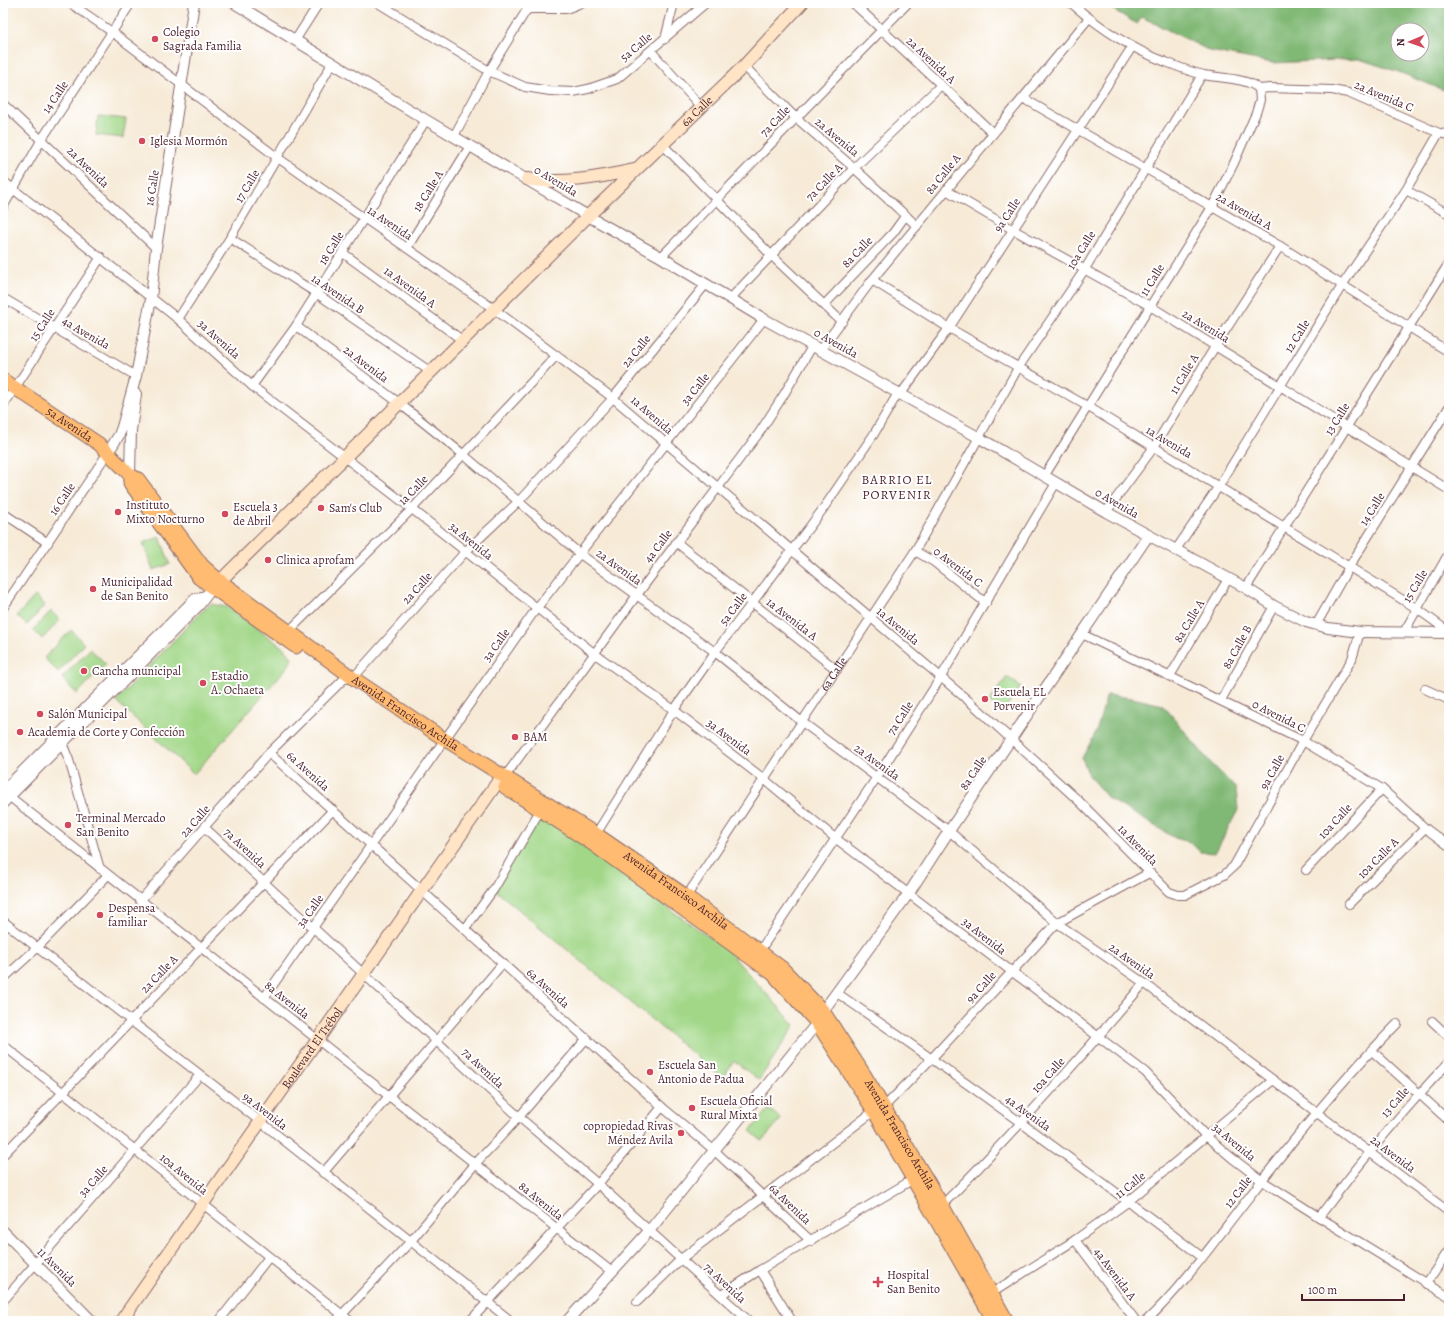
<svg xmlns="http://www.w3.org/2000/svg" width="1452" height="1324" font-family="Alegreya,serif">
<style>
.green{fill:#a1d787;stroke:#767b59}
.forest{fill:#80b874;stroke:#656c50;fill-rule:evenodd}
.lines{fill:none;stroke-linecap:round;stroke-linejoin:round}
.minor-casing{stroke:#876668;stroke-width:10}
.tertiary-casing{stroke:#876668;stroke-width:12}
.secondary-casing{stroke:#876668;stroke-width:14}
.primary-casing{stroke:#876668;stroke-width:15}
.minor{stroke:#fff;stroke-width:8}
.tertiary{stroke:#fff;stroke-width:10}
.secondary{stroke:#ffe4c6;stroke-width:12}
.primary{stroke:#febb71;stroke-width:13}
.poi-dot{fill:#d1495b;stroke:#fff;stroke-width:1.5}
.labels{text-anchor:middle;stroke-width:4;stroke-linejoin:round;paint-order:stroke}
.poi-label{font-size:12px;fill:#4a1f2b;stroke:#fff;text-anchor:start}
.street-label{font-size:12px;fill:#4a1f2b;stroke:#fff}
.neighbourhood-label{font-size:13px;letter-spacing:1px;fill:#4a1f2b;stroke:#fff}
</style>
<rect width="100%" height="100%" fill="#fff"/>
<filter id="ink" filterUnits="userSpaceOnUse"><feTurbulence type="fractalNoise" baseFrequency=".025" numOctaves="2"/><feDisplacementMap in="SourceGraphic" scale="8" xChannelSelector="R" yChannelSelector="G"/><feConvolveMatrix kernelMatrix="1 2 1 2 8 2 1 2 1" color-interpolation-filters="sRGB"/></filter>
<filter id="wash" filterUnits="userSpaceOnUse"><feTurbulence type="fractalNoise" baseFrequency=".012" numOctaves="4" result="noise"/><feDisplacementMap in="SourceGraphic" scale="16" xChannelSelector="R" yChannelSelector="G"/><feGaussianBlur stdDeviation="0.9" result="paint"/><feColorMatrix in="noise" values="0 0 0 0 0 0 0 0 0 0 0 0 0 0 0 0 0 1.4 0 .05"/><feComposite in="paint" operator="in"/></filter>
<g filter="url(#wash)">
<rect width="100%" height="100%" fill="#f7ebd8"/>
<!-- green -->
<path class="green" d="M98 116 126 119 123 138 96 135Z
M160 537 170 564 153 570 143 543Z
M35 596 45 605 27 625 17 616Z
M211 604 227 607 285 649 292 658 289 665 194 774 116 701 200 613Z
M51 611 60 620 42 639 33 630Z
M71 630 84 644 58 672 44 658Z
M90 649 106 664 77 694 62 678Z
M1007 677 1021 687 1002 712 989 702Z
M540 810 638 887 726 949 795 1025 759 1080 734 1061 722 1078 494 889Z
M769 1109 781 1119 762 1141 750 1131Z"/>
<!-- forest -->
<path class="forest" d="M1102 3H1449V79L1447 78 1443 90 1399 72 1359 59 1273 63 1210 51 1142 17 1137 24ZM1398 30H1422V54H1398Z
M1107 695 1132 698 1163 705 1209 761 1236 788 1238 810 1215 853 1200 852 1190 842 1175 838 1108 798 1089 776 1082 758 1096 732Z"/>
</g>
<g filter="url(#ink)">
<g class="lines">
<!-- minor casing -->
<g class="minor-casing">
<g id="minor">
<path d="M70 3 112 32 278 158 494 309 613 398 977 708 1080 802 1169 892 1178 895H1185L1224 875 1234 866 1303 741 1352 659 1360 632"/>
<path d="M378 3 489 71 525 87 550 91 573 92 588 89 617 79 706 3"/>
<path d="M853 3 993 133"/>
<path d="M1071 3C1099 27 1131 49 1166 62 1178 67 1191 72 1204 75 1219 78 1248 78 1259 89"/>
<path d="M296 39 319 3"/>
<path d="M665 39 674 3"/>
<path d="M651 51 700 106"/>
<path d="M744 66 795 117 854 168 917 226"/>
<path d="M1259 89 1270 88 1332 90 1348 93 1439 133 1449 135"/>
<path d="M1023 98 1280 246 1449 352"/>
<path d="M3 104 156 248"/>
<path d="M454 136 489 71 526 11 530 9H566L581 3"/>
<path d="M662 144 771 255 842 322"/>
<path d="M3 181 178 319 252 386 412 509 595 654 674 710 764 779 835 838 1145 1072 1206 1136 1232 1158 1261 1180 1319 1217 1449 1297"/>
<path d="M946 190 1012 229 1150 306 1449 490"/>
<path d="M1406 190 1449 214"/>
<path d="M3 207 42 139 131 3"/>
<path d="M230 238 316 293 431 372"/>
<path d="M407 248 470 146"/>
<path d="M343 253 462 340"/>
<path d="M661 257 908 3"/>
<path d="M872 280 949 328 1087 406 1416 608 1449 632"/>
<path d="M3 298 136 376"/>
<path d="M730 299 854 168 940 86"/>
<path d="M825 304 893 233 906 215"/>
<path d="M178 319 230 238 333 62"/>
<path d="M296 326 399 403 464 455 580 554 715 652 802 722 949 831 1057 923 1144 983 1449 1212"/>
<path d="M821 349 872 280 1089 18"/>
<path d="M252 386 296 326 426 120"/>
<path d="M3 406 101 257"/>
<path d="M1045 475 1212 207 1234 163 1256 113 1260 100 1259 89"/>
<path d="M1106 512 1154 447 1216 345 1280 246"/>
<path d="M3 513 48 543"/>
<path d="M676 542 837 670"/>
<path d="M915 551 934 562 986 603"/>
<path d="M1175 551 1219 486 1343 284 1406 190 1439 133"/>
<path d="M1246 588 1449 263"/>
<path d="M3 608 109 451"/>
<path d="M1316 625 1349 567 1449 407"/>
<path d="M1404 632 1449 553"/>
<path d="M287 633 412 509 557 355"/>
<path d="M1082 634 1303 741 1382 789 1425 828 1449 846"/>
<path d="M1170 676 1228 579"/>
<path d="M1425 689 1449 700"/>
<path d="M1221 700 1274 606"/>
<path d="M62 743 69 760 100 869"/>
<path d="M269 753 662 1107 715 1151 811 1241"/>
<path d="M504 778 637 595 759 433 783 396 813 345"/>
<path d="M5 793 612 1272"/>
<path d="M205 828 519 1117 598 1184 749 1321"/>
<path d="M594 837 674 710 715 652 823 509 874 434 898 393 903 391 949 328 1132 47"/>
<path d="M1306 870 1382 789"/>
<path id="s1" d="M684 900 915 551 1018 368 1085 269 1202 75"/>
<path d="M140 901 269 753 344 679 353 678 465 552 519 501 613 398 706 284"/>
<path d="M1349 904 1425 828"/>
<path d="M3 921 261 1122 511 1321"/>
<path d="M465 929 494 889 542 807"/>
<path d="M757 955 877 777 941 677 1056 483"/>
<path d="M3 979 37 948 108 875"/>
<path d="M837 993C961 1078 1082 1166 1202 1257"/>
<path d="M264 998 536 609 764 319"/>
<path d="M1432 1021 1449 1037"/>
<path d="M3 1045 350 1321"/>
<path d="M1371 1050 1449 1121"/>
<path d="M3 1155 333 810"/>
<path d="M323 1173 503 963"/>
<path d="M939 1208C1011 1137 1078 1061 1144 983"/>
<path d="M1319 1217C1360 1163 1402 1111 1449 1062"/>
<path d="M1075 1240 1136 1321"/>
<path d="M760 1270 792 1321"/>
<path d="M1426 1284 1449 1250"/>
<path d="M992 1293 1075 1240 1129 1201 1273 1080"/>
<path d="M721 1295 760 1270 917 1177"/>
<path d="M3 1301 200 1075"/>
<path d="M637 1302 681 1259 874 1111 883 1108 932 1058 1057 923 1149 873"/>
<path d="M219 1321 269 1257"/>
<path d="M336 1321 410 1242 476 1163 519 1117 587 1038"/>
<path d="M470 1321 598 1184 662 1107"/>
<path d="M1146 1321C1184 1285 1216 1239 1249 1197 1295 1137 1344 1078 1397 1024"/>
</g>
</g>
<!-- tertiary casing -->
<g class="tertiary-casing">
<path id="tertiary" d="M234 3 426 120 588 216 661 257 764 319 978 437 1106 512 1246 588 1274 606 1306 622 1328 628 1360 632 1449 633
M109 451 119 435 122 427 136 376 151 299 156 248 194 3
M130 475 131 430 136 394
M3 791 195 599 205 596
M3 803 200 604 212 588
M3 1231 92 1321
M567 1321 649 1231 817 1023 823 1011 909 893 949 831 1148 536"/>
</g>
<!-- secondary casing -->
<g class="secondary-casing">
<g id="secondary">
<path d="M527 179C560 185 602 177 634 170"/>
<path id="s2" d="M214 587 588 216 744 66 802 3"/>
<path id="s3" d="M121 1321 497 783 504 778"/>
</g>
</g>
<!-- primary casing -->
<g class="primary-casing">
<g id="primary">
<path id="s4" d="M3 380 99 444 130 475 138 479 202 565 220 581 353 678 444 739 596 834 686 896 782 968 823 1011 864 1074 942 1205 1007 1321"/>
<path d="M130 483 199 578 296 647"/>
<path d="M505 787 591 843 773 974 817 1023 874 1111 994 1321"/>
</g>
</g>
<!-- minor -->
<use href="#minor" class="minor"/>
<!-- tertiary -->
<use href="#tertiary" class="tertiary"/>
<!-- secondary -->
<use href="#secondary" class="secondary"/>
<!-- primary -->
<use href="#primary" class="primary"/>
</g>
</g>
<!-- markers -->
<g class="poi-dot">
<circle cx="155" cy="39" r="4"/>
<circle cx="142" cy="141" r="4"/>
<circle cx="321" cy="508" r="4"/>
<circle cx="118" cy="512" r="4"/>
<circle cx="225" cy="514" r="4"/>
<circle cx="268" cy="560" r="4"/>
<circle cx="93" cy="589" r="4"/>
<circle cx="84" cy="671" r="4"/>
<circle cx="203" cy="683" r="4"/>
<circle cx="985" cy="699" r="4"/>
<circle cx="40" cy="714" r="4"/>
<circle cx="20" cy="732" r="4"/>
<circle cx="515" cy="737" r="4"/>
<circle cx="68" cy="825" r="4"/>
<circle cx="100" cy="915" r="4"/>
<circle cx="650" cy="1072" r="4"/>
<circle cx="692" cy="1108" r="4"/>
<circle cx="681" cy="1133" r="4"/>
<path d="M876 1276h4v4h4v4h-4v4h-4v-4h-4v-4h4z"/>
</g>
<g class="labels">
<!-- poi labels -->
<g class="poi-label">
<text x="163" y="36">Colegio<tspan x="163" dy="14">Sagrada Familia</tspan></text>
<text x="150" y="145">Iglesia Mormón</text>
<text x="126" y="509">Instituto<tspan x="126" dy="14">Mixto Nocturno</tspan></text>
<text x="233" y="511">Escuela 3<tspan x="233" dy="14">de Abril</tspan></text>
<text x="329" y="512">Sam's Club</text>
<text x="276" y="564">Clinica aprofam</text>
<text x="101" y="586">Municipalidad<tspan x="101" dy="14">de San Benito</tspan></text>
<text x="92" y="675">Cancha municipal</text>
<text x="211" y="680">Estadio<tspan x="211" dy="14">A. Ochaeta</tspan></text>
<text x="993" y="696">Escuela EL<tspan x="993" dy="14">Porvenir</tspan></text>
<text x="48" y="718">Salón Municipal</text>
<text x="28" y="736">Academia de Corte y Confección</text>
<text x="523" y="741">BAM</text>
<text x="76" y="822">Terminal Mercado<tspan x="76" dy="14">San Benito</tspan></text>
<text x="108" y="912">Despensa<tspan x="108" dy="14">familiar</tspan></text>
<text x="658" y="1069">Escuela San<tspan x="658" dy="14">Antonio de Padua</tspan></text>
<text x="700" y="1105">Escuela Oficial<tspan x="700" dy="14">Rural Mixta</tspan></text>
<text x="673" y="1130" text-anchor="end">copropiedad Rivas<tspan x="673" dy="14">Méndez Avila</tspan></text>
<text x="887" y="1279">Hospital<tspan x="887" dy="14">San Benito</tspan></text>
</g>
<!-- street labels -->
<g class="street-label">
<text transform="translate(636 47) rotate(-40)" y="4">5a Calle</text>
<text transform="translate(931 60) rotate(43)" y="4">2a Avenida A</text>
<text transform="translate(1384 96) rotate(23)" y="4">2a Avenida C</text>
<text transform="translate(55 97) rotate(-56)" y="4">14 Calle</text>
<text dy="4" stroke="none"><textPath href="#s2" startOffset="678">6a Calle</textPath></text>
<text transform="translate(775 121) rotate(-46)" y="4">7a Calle</text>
<text transform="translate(837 137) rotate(40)" y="4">2a Avenida</text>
<text transform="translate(88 167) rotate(44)" y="4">2a Avenida</text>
<text transform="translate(943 174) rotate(-51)" y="4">8a Calle A</text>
<text transform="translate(556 181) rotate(31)" y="4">0 Avenida</text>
<text transform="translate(824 182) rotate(-46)" y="4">7a Calle A</text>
<text transform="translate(247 186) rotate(-59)" y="4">17 Calle</text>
<text transform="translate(152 188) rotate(-81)" y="4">16 Calle</text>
<text transform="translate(428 191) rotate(-58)" y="4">18 Calle A</text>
<text transform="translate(1244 211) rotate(30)" y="4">2a Avenida A</text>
<text transform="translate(1007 215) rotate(-57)" y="4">9a Calle</text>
<text transform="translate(390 223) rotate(34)" y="4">1a Avenida</text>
<text transform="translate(331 248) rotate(-58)" y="4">18 Calle</text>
<text transform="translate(1081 250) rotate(-58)" y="4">10a Calle</text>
<text transform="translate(857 252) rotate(-46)" y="4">8a Calle</text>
<text transform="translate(1152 280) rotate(-58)" y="4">11 Calle</text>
<text transform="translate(410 287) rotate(36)" y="4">1a Avenida A</text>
<text transform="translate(338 294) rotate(34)" y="4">1a Avenida B</text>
<text transform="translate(42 325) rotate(-57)" y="4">15 Calle</text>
<text transform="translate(1206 326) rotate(31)" y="4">2a Avenida</text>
<text transform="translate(86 333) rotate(30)" y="4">4a Avenida</text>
<text transform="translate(1297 336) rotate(-58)" y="4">12 Calle</text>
<text transform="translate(219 339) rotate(42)" y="4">3a Avenida</text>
<text transform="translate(836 343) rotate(29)" y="4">0 Avenida</text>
<text transform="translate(636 351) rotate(-51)" y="4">2a Calle</text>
<text transform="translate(366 364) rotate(37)" y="4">2a Avenida</text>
<text transform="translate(1184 374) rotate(-59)" y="4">11 Calle A</text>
<text transform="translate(695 389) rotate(-51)" y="4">3a Calle</text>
<text transform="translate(652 415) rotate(41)" y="4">1a Avenida</text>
<text transform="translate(1337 419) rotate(-58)" y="4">13 Calle</text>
<text dy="4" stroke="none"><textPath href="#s4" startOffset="80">5a Avenida</textPath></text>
<text transform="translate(1169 442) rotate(31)" y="4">1a Avenida</text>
<text transform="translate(413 490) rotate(-46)" y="4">1a Calle</text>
<text transform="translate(62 499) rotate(-56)" y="4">16 Calle</text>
<text transform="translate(1117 503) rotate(30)" y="4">0 Avenida</text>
<text transform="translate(1372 509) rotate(-58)" y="4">14 Calle</text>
<text transform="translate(471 541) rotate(39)" y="4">3a Avenida</text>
<text transform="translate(658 546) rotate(-53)" y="4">4a Calle</text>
<text transform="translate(619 567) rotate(36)" y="4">2a Avenida</text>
<text transform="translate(958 567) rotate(37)" y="4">0 Avenida C</text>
<text transform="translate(1415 586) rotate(-59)" y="4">15 Calle</text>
<text transform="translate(417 588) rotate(-48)" y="4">2a Calle</text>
<text transform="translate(733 609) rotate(-53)" y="4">5a Calle</text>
<text transform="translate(792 619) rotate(38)" y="4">1a Avenida A</text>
<text transform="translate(1189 621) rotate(-59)" y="4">8a Calle A</text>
<text transform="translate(898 626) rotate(40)" y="4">1a Avenida</text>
<text transform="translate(496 645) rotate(-55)" y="4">3a Calle</text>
<text transform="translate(1237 647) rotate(-61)" y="4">8a Calle B</text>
<text dy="4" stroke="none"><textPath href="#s1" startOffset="271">6a Calle</textPath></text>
<text dy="4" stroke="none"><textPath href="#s4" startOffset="527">Avenida Francisco Archila</textPath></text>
<text transform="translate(1279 716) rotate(27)" y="4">0 Avenida C</text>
<text transform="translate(900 718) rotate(-57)" y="4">7a Calle</text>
<text transform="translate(729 737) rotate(37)" y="4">3a Avenida</text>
<text transform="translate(877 762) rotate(36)" y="4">2a Avenida</text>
<text transform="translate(308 771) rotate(42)" y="4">6a Avenida</text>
<text transform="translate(1272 772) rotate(-61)" y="4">9a Calle</text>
<text transform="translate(973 773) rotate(-56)" y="4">8a Calle</text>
<text transform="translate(195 821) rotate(-49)" y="4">2a Calle</text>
<text transform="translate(1335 821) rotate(-47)" y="4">10a Calle</text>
<text transform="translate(1138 845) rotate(46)" y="4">1a Avenida</text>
<text transform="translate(245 848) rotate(43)" y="4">7a Avenida</text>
<text transform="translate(1378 858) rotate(-45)" y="4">10a Calle A</text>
<text dy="4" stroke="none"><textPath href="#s4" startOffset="851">Avenida Francisco Archila</textPath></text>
<text transform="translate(310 911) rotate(-55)" y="4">3a Calle</text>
<text transform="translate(984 936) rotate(38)" y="4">3a Avenida</text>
<text transform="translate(1132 961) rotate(35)" y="4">2a Avenida</text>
<text transform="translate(159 974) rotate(-46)" y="4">2a Calle A</text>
<text transform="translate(981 987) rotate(-48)" y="4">9a Calle</text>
<text transform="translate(548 988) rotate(42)" y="4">6a Avenida</text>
<text transform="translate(287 1000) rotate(38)" y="4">8a Avenida</text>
<text dy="4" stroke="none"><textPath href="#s3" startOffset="333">Boulevard El Trébol</textPath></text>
<text transform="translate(483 1068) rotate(43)" y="4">7a Avenida</text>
<text transform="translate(1048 1075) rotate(-48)" y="4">10a Calle</text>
<text transform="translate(1395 1102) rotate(-49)" y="4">13 Calle</text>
<text transform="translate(265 1111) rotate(38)" y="4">9a Avenida</text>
<text transform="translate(1028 1113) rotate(36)" y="4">4a Avenida</text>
<text dy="4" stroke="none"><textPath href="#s4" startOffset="1187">Avenida Francisco Archila</textPath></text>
<text transform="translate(1234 1142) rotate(40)" y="4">3a Avenida</text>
<text transform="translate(1393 1154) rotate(37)" y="4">2a Avenida</text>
<text transform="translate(184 1174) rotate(39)" y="4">10a Avenida</text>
<text transform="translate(93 1181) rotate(-49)" y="4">3a Calle</text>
<text transform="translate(1130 1185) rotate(-39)" y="4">11 Calle</text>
<text transform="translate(1238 1192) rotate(-52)" y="4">12 Calle</text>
<text transform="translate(541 1201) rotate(39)" y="4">8a Avenida</text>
<text transform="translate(790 1204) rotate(44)" y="4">6a Avenida</text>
<text transform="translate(57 1267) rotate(45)" y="4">11 Avenida</text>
<text transform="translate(1115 1274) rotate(53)" y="4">4a Avenida A</text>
<text transform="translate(725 1283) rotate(43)" y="4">7a Avenida</text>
</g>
<!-- neighbourhood labels -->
<g class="neighbourhood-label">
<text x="897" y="484">BARRIO EL<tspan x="897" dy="15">PORVENIR</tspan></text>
</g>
</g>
<!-- margin -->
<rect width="1452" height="1324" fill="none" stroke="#fff" stroke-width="16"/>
<!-- north arrow -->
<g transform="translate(1410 42) rotate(268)"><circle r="19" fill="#ffffff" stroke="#b7a5aa"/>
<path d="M0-3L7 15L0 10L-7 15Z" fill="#d1495b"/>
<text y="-6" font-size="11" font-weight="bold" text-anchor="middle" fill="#4a1f2b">N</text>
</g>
<!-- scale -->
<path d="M1302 1294v6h102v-6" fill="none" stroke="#4a1f2b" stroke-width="2"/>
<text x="1308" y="1294" font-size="12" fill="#4a1f2b" stroke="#ffffff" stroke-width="3" paint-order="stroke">100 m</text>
</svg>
